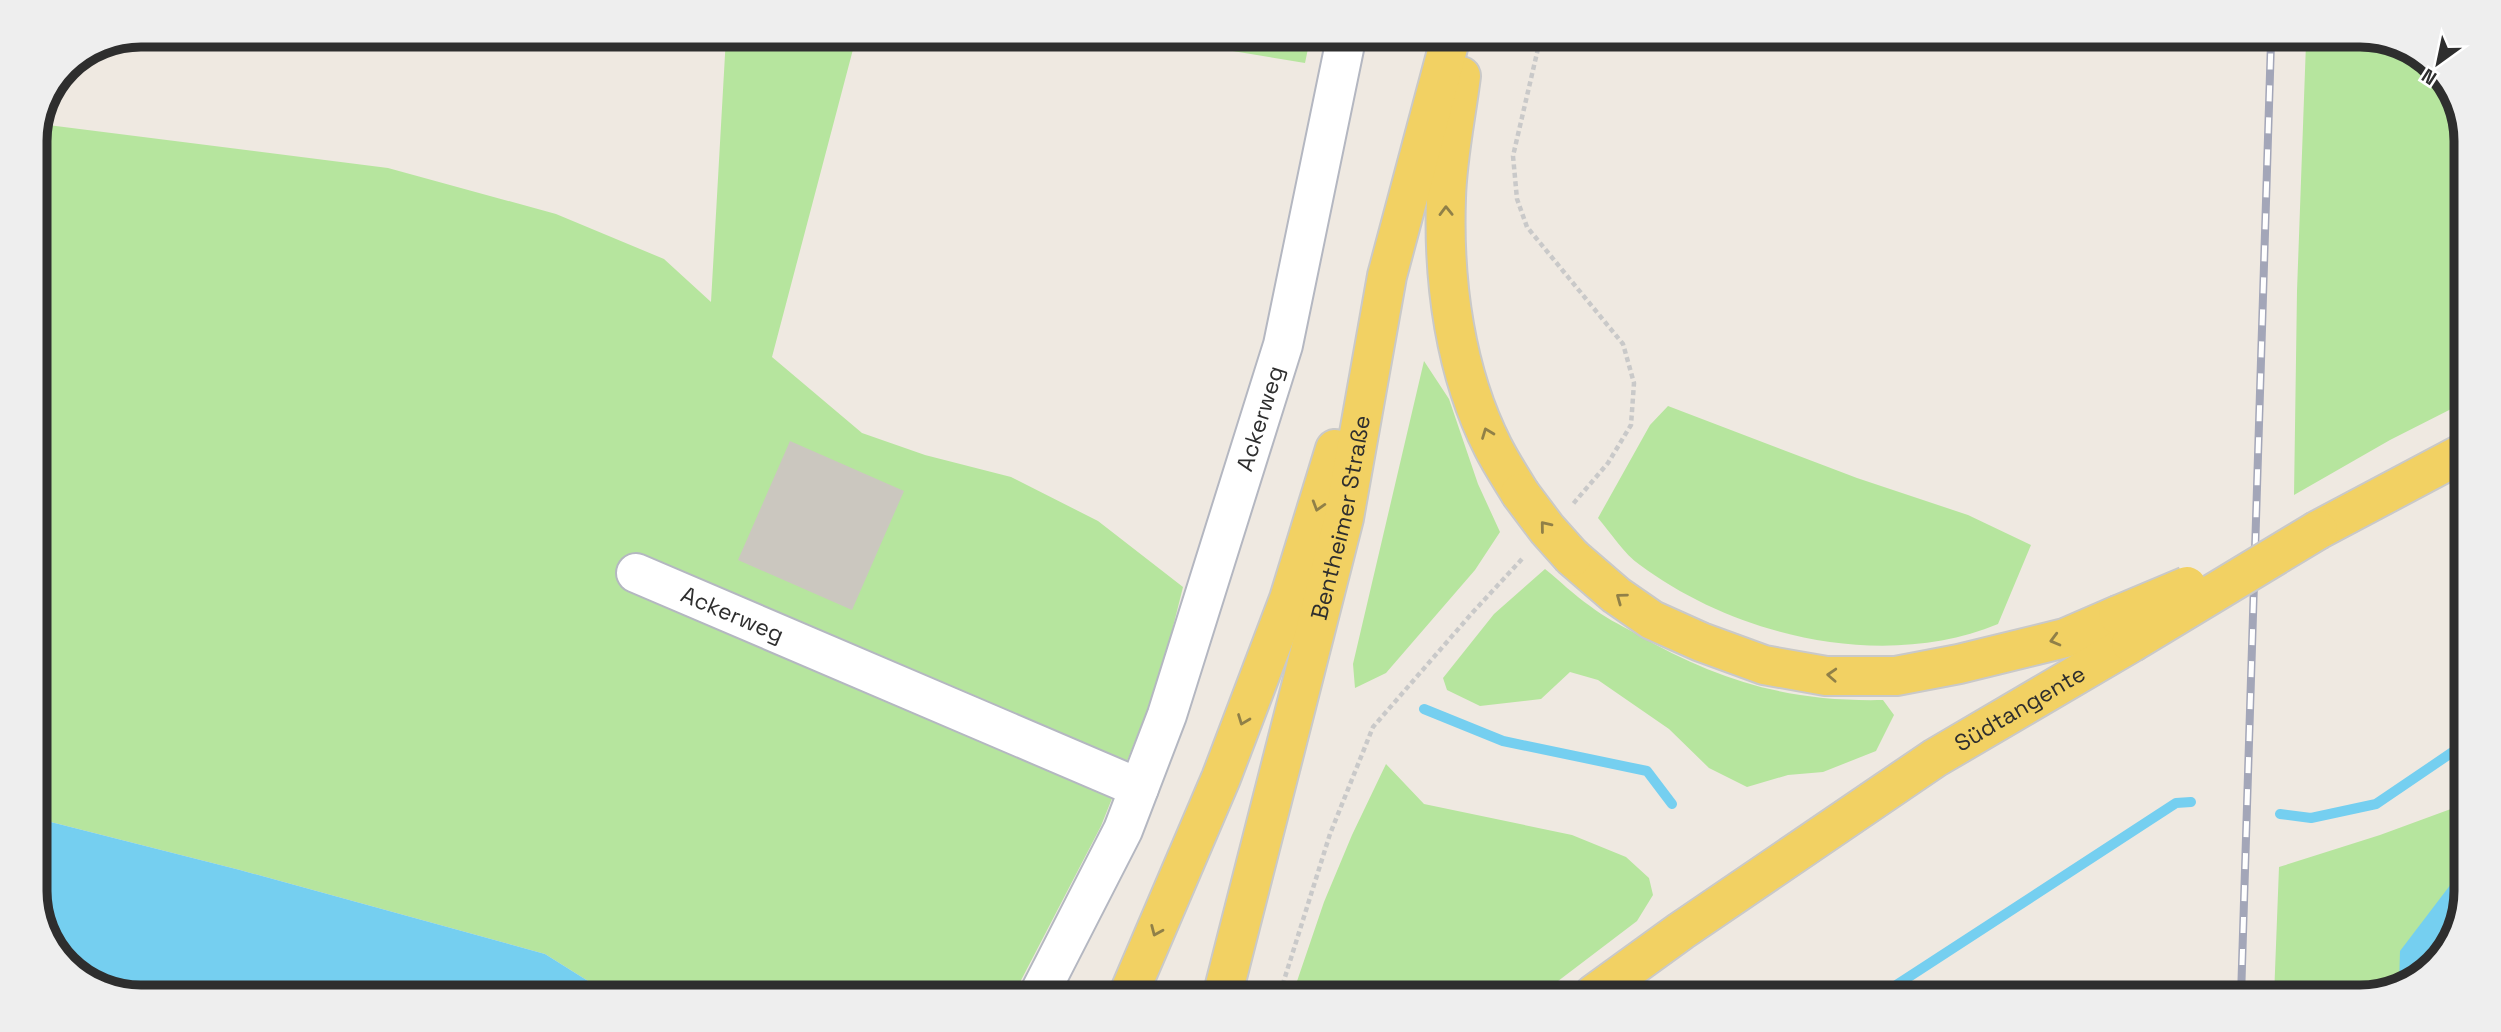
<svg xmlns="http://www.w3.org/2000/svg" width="2501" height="1032" font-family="'Space Grotesk',sans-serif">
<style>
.green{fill:#b6e59e}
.water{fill:#75cff0}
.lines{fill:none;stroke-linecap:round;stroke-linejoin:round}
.stream{stroke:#75cff0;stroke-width:10}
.building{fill:#cbc7bf}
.street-casing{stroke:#b4b7c1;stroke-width:42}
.primary-casing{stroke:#c9c9c9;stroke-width:42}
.path{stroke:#c9c9c9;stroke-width:4.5;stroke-dasharray:5 3.5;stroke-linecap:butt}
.street{stroke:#fff;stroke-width:38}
.primary{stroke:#f2d163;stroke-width:38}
.rail-casing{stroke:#a3a6b8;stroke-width:8}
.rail{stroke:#fff;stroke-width:5;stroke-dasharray:16;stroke-linecap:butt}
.primary-bridge-casing{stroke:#c9c9c9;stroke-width:42;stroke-linecap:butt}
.primary-bridge{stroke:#f2d163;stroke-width:38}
.oneway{stroke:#908048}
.labels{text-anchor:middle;stroke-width:6;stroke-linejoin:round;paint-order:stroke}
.street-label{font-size:23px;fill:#2e2e2e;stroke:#fff}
.rim{fill:none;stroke:#2e2e2e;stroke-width:9}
</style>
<rect width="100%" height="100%" fill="#efe9e1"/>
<!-- green -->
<path class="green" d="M726 37 856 38 772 357 862 433 925 455 1011 477 1098 521 1183 587 1160 679 1101 826 1015 992 604 991 545 954 240 870 35 818V134L40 124 388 168 556 214 664 259 711 302Z
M1160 39H1310L1305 63Z
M2306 43H2400L2448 82 2466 134 2463 403 2390 440 2294 495 2297 291Z
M1424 361 1449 399 1478 484 1500 532 1475 570 1386 673 1355 688 1353 664Z
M1668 406 1857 478 1968 515 2031 545 1998 624C1884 671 1737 637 1640 565 1624 554 1611 533 1598 518L1650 425Z
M1545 569C1560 581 1574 595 1590 606 1604 617 1620 625 1635 633 1717 681 1789 702 1883 700L1894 715 1876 751 1823 772 1788 775 1747 787 1709 768 1669 729 1598 680 1570 672 1541 699 1480 706 1447 690 1443 678 1494 614Z
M1386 764 1424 804 1572 835 1626 857 1649 878 1653 895 1637 921 1541 994 1293 993 1324 902 1352 835Z
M2459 806V882L2451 884 2398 981 2399 985 2360 997H2274L2279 867 2380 835Z"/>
<!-- water -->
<path class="water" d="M35 818 240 870 545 954 604 991 101 989 57 955 35 898Z
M2459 882 2458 931 2419 979 2399 985 2400 951 2451 884Z"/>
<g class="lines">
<!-- stream -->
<path class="stream" d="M1424 709 1503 741 1647 771 1672 804
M2280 814 2311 818 2376 804 2460 747
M1807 986 1845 995
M1881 995 2176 803 2191 802"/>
</g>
<!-- building -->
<path class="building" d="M790 441 904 491 852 610 738 560Z"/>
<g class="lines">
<!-- street casing -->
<g class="street-casing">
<g id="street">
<path id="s1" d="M636 573 1139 788"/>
<path id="s2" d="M1040 992 1123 830 1167 715 1283 345 1346 39"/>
</g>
</g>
<!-- primary casing -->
<g class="primary-casing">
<g id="primary">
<path d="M1461 76C1456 116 1447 158 1446 198 1443 282 1455 372 1493 447 1501 463 1511 478 1520 493"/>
<path d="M2318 530 2463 453"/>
<path d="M1572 557 1616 595 1652 620 1701 642 1764 665 1826 676H1896L1959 664 2065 638 2118 615"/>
<path d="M1129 993 1221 778 1289 599 1335 449"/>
<path id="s3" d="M1223 993 1344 518 1387 276 1450 40"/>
<path id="s4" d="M1594 994 1681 931 1935 758 2131 643"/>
</g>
</g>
<!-- path -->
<path class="path" d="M1540 40 1513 156 1517 199 1527 227 1623 344 1634 383 1631 425 1608 463 1573 504
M1280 993 1330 834 1373 727 1473 612 1522 559"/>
<!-- street -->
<use href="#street" class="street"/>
<!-- primary -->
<use href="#primary" class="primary"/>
<!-- rail casing -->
<g class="rail-casing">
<path id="rail" d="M2241 997 2271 42"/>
</g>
<!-- rail -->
<use href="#rail" class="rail"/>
<!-- primary-bridge casing -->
<g class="primary-bridge-casing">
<path id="primary-bridge" d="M1520 493 1547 529 1572 557
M2118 615 2187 586
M2131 643 2318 530"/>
</g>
<!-- primary-bridge -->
<use href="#primary-bridge" class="primary-bridge"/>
</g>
<!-- one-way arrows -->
<defs><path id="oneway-chevron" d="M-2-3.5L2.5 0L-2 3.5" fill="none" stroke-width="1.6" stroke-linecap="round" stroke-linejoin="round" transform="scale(1.75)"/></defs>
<g class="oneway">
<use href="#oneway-chevron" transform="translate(1446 211) rotate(-91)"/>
<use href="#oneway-chevron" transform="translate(1487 433) rotate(-111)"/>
<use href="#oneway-chevron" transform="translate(1318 506) rotate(107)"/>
<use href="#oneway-chevron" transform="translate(1545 526) rotate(-129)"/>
<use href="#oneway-chevron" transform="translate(1621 598) rotate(-144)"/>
<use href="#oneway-chevron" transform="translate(2055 640) rotate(165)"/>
<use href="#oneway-chevron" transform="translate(1832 675) rotate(-177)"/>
<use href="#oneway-chevron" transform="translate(1243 720) rotate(111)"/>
<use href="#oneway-chevron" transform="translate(1156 931) rotate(113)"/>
</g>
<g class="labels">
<!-- street labels -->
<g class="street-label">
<text dy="8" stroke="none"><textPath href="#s2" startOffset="616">Ackerweg</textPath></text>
<text dy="8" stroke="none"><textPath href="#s3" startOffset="490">Bentheimer Straße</textPath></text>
<text dy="8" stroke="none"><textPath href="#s1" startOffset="105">Ackerweg</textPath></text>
<text dy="8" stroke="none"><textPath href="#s4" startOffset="513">Südtangente</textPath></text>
</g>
</g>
<!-- crop -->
<path d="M0 0H2501V1032H0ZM141 47H2360A94 94 0 0 1 2454 141V891A94 94 0 0 1 2360 985H141A94 94 0 0 1 47 891V141A94 94 0 0 1 141 47Z" fill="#eee" fill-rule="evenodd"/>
<path class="rim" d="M141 47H2360A94 94 0 0 1 2454 141V891A94 94 0 0 1 2360 985H141A94 94 0 0 1 47 891V141A94 94 0 0 1 141 47Z"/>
<!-- north arrow -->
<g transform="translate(2438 63) rotate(213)" stroke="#ffffff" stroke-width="5" paint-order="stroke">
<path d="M0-5L12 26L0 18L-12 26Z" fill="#2e2e2e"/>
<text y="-10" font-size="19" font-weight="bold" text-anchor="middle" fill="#2e2e2e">N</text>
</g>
</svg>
